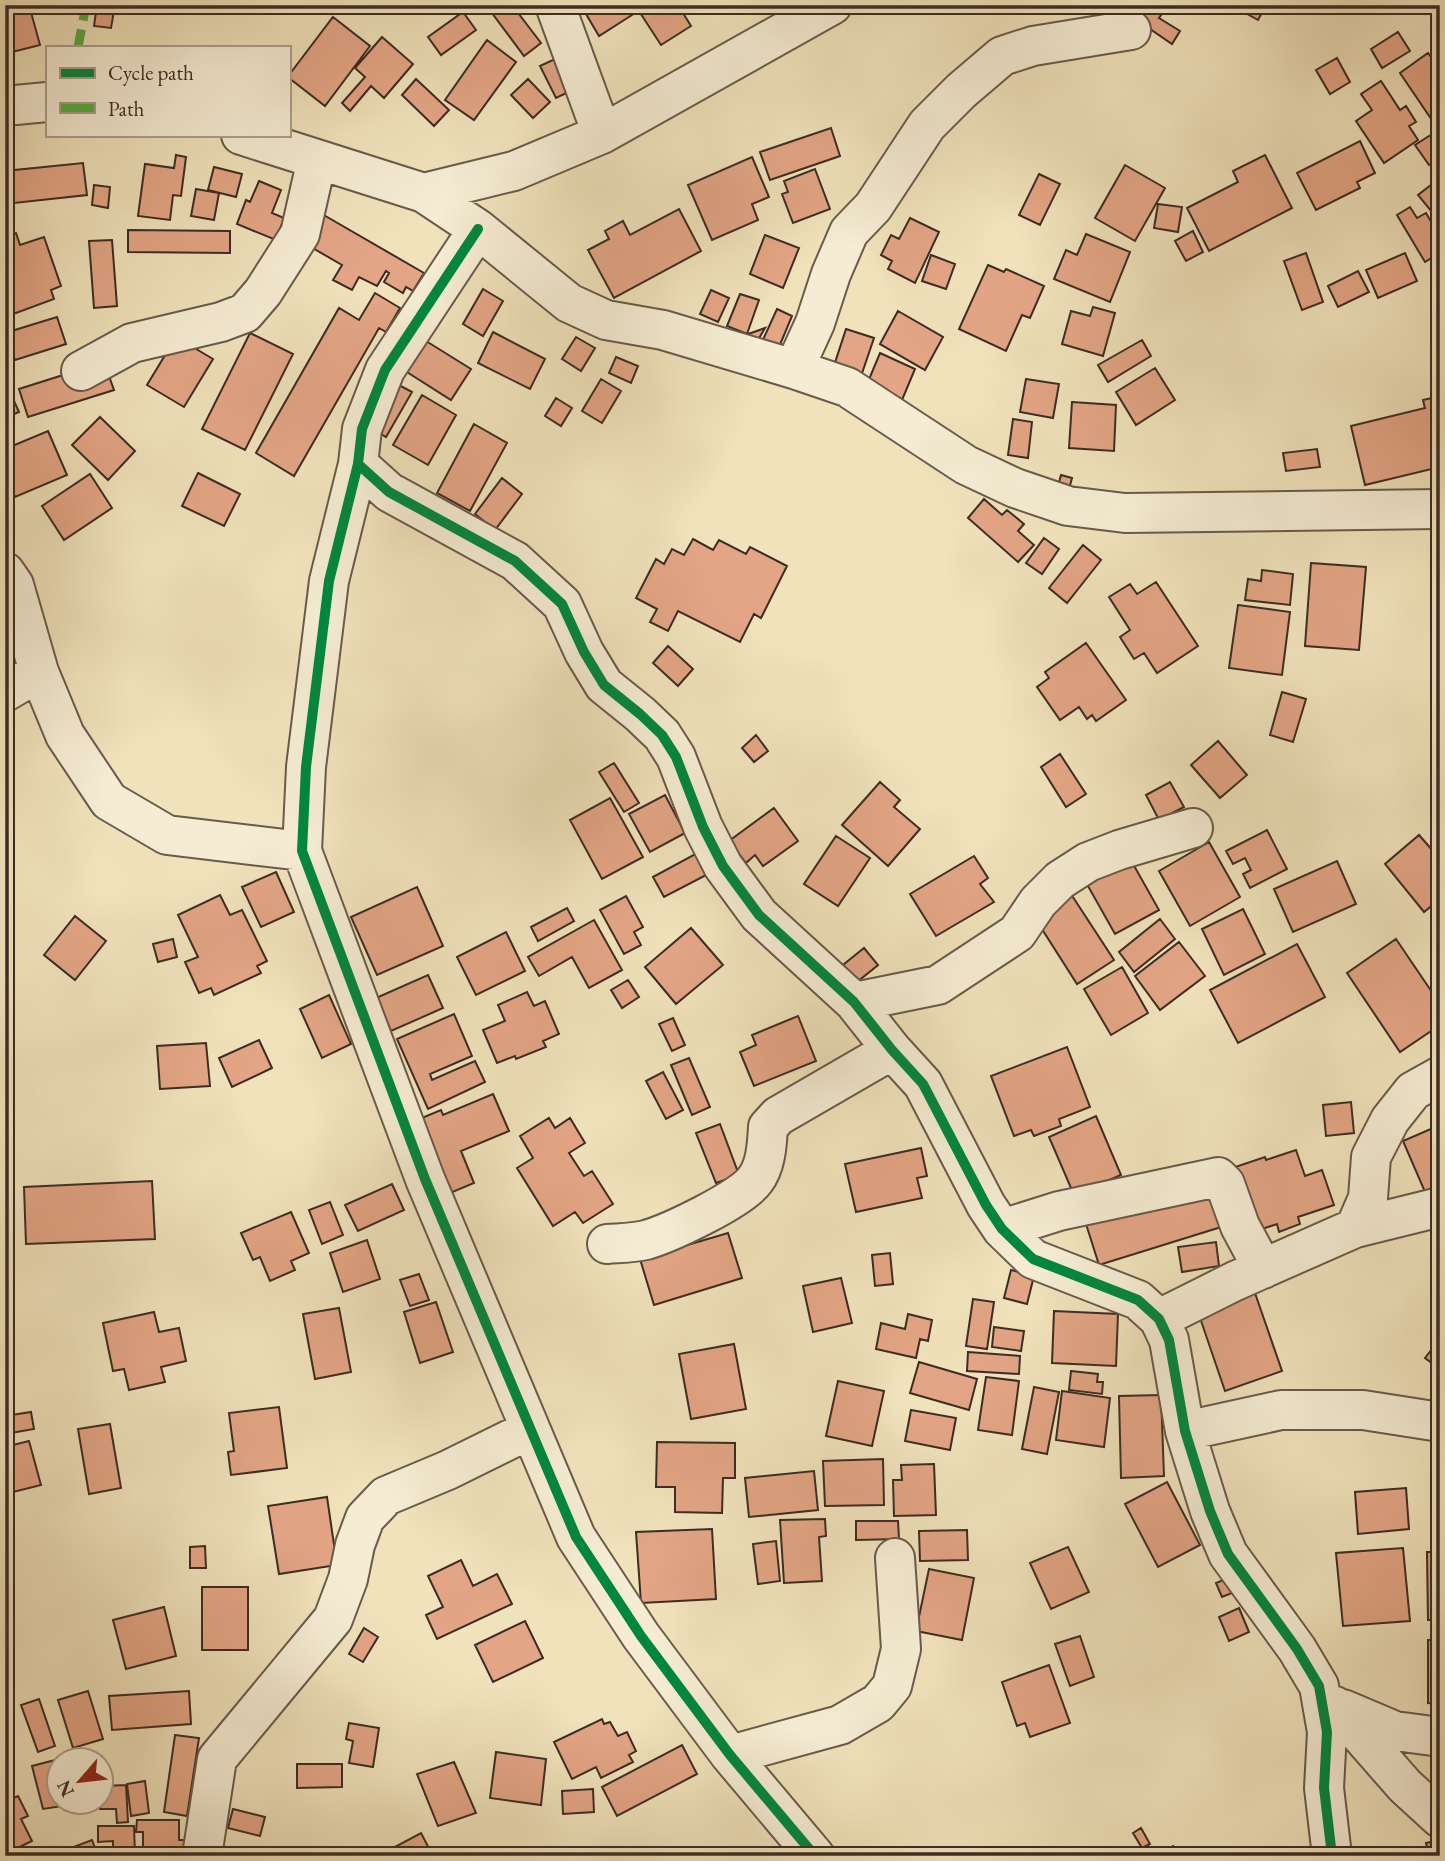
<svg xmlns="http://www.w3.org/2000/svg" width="1445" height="1861" font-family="'EB Garamond',serif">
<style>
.building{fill:#e3a585;stroke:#3c2c24;stroke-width:2}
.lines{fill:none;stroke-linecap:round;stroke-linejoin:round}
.minor-casing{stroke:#695a4a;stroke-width:42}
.minor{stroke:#f5ecd3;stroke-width:38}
.quiet{stroke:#55ab44;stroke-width:9;stroke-dasharray:18 9;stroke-linecap:butt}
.cycleway-casing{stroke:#f5ecd3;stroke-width:15}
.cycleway{stroke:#00873e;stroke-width:10}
</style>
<rect width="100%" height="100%" fill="#f0e2bb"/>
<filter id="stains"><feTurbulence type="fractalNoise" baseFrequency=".00286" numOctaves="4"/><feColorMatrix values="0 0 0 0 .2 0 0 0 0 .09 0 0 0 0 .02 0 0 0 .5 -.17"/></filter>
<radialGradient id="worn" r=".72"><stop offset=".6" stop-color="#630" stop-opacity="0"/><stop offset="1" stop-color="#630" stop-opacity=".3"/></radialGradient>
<!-- building -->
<path class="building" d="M29 5 40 45 12 52 5 27V11Z
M33 5H68V14H33Z
M97 5H115L111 28 94 26Z
M486 5H512L541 43 524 56Z
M600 5H626L632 15 599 36 586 14Z
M635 5H678L691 26 661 45Z
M1115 5H1168L1159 18 1180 31 1172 44Z
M1231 5H1266L1258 20Z
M463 12 476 30 441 55 428 37Z
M333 17 370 46 325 106 289 78V75Z
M1398 32 1410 51 1382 68 1371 49Z
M382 37 413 64 384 98 371 86 350 111 342 103 365 77 355 68Z
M487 40 516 62 474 120 445 100Z
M1428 53 1440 69V123L1436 126 1400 73Z
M559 57 575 89 556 98 540 66Z
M1337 58 1350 82 1330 94 1316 70Z
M416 79 449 110 434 126 402 95Z
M528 79 550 102 533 118 511 95Z
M1381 81 1400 110 1406 106 1416 122 1409 126 1418 140 1384 163 1356 121 1372 110 1361 94Z
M831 128 840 156 770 180 760 152Z
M1440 129V158L1429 165 1415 145Z
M1360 141 1375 173 1357 182 1360 188 1316 210 1297 173Z
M176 155 186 157 181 196 173 195 170 220 138 216 145 164 174 168Z
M1265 155 1292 208 1209 251 1187 208 1238 182 1233 171Z
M752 157 769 197 752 204 758 220 712 240 688 185Z
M83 163 87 195 5 204V171Z
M1125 165 1165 188 1135 241 1095 218Z
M214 167 242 174 236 197 208 190Z
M815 169 830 209 793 223 782 194 788 192 784 181Z
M1039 174 1060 184 1040 225 1019 215Z
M1440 178V222L1418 195Z
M259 181 281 190 272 213 284 218 276 240 237 224 246 200 250 202Z
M94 185 110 187 108 208 92 205Z
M196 189 219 193 214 220 191 216Z
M1158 204 1182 207 1178 232 1154 228Z
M1410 207 1417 218 1426 213 1440 237V253L1425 262 1397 215Z
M679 209 701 251 614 298 588 250 609 239 605 231 623 221 630 235Z
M322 214 424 273 413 291 406 287 403 293 384 282 389 273 386 271 377 286 359 277 352 290 333 280 342 265 304 243Z
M910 218 939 232 915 283 888 269 892 261 881 255 891 235 899 239Z
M128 230 230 231V253L128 252Z
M1193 231 1203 252 1186 261 1175 241Z
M16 233 20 245 44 237 61 286 51 290 54 299 5 317V237Z
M1086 234 1130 252 1110 302 1054 279 1066 250 1077 255Z
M765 235 799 248 783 288 750 274Z
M112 240 117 306 94 308 89 241Z
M1306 253 1323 302 1302 310 1284 261Z
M1405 253 1417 281 1378 298 1366 270Z
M931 255 955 264 946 289 922 281Z
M988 265 1004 272 1006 269 1044 286 1030 318 1022 315 1006 351 959 329Z
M1358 271 1369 292 1338 307 1328 286Z
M483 289 503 301 483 336 463 324Z
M711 290 729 298 718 322 700 314Z
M375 293 400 308 386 332 379 328 294 476 256 453 339 308 359 320Z
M740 294 759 300 747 334 727 326Z
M1093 307 1115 313 1103 356 1062 344 1071 311 1090 316Z
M777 309 792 316 777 352 761 344Z
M898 311 943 337 925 370 880 344Z
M57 317 66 344 15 360 5 333Z
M765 328 755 345 740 337Z
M846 329 874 338 856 391 829 381Z
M493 332 545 359 530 389 478 363Z
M250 333 293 354 245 450 202 429Z
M418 336 471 369 451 400 399 367Z
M176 337 213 359 184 407 147 385Z
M576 337 595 348 581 371 562 359Z
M1142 340 1151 356 1108 382 1098 365Z
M880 353 915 369 897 412 862 396Z
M616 357 638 366 631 383 609 373Z
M104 362 114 390 28 417 19 389Z
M1155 368 1175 400 1136 425 1116 392Z
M601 379 621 391 602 423 582 411Z
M1026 379 1059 384 1053 418 1020 412Z
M5 381 19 412 5 418Z
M395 383 412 392 386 437 370 427Z
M422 395 456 415 428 465 393 445Z
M1440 396V467L1365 485 1351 426 1425 408 1423 400Z
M556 398 572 408 561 426 545 416Z
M1072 402 1116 405 1114 451 1069 448Z
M100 417 135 451 108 480 72 445Z
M1013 419 1032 422 1028 458 1008 455Z
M474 424 507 443 470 511 437 493Z
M48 431 67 475 15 497 5 475V449Z
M1317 449 1320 467 1286 471 1283 453Z
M198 473 240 494 224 526 182 506Z
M90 474 112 508 64 540 42 506Z
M1061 475 1072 478 1069 489 1058 486Z
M502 478 522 494 495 530 475 514Z
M984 499 1002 515 1007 510 1024 524 1018 531 1034 545 1018 562 968 518Z
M1044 538 1059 549 1042 574 1026 563Z
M693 539 713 550 719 540 746 554 750 547 787 566 761 618 754 614 740 642 678 611 668 631 650 622 657 609 636 598 656 559 664 564 672 549 684 555Z
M1083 545 1101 560 1067 603 1049 588Z
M1311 563 1366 567 1359 650 1305 646Z
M1262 570 1293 574 1290 605 1245 600 1248 579 1261 581Z
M1440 577V615L1436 616 1431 578Z
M1156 582 1198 646 1157 673 1144 653 1134 659 1120 637 1130 630 1109 597 1130 584 1137 594Z
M1238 605 1290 612 1282 675 1229 668Z
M1086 643 1126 700 1096 721 1092 715 1087 719 1079 707 1060 720 1037 687 1049 678 1045 672Z
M668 646 693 669 678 686 653 663Z
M1282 692 1306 699 1293 742 1270 735Z
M756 735 768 751 754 762 742 748Z
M1218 741 1247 775 1220 798 1191 765Z
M1060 754 1086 794 1066 807 1041 767Z
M614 763 639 803 624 812 599 772Z
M880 782 900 800 894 807 920 829 888 866 842 825Z
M1170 782 1184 807 1159 820 1146 795Z
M665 795 685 833 650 852 629 814Z
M610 798 643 857 602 879 570 820Z
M774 808 798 841 763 866 755 855 746 863 729 841Z
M1267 830 1287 869 1250 888 1243 874 1251 870 1245 858 1233 864 1226 851Z
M1419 835 1440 859V899L1424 912 1385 864Z
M836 836 870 858 838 906 804 884Z
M1209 842 1240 897 1190 926 1159 871Z
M699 852 710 873 664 897 653 877Z
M1128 855 1159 910 1115 934 1084 879Z
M974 856 988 878 980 884 994 902 936 936 910 894Z
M1337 861 1356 904 1293 932 1274 889Z
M276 872 294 912 261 927 242 887Z
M417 887 443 946 377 975 351 917Z
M1069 891 1114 960 1077 984 1033 915Z
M220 895 230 915 242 910 267 961 257 966 261 973 214 995 211 988 199 993 185 962 198 957 178 915Z
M626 896 643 927 634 932 641 945 624 954 600 910Z
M567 908 574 921 538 941 531 927Z
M1243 909 1265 954 1224 975 1202 929Z
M75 916 106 941 75 980 44 955Z
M1160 919 1175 939 1134 972 1119 952Z
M594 920 622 970 589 988 572 957 539 976 528 957Z
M691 928 723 965 676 1004 645 967Z
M506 932 525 971 476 995 457 957Z
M173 939 177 957 158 962 153 944Z
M1396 939 1440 1004V1025L1400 1052 1347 973Z
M1179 942 1205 976 1160 1010 1135 976Z
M1297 944 1325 997 1238 1043 1210 990Z
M864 948 878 965 857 982 843 965Z
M1122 967 1148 1013 1111 1035 1084 989Z
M428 975 443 1008 391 1031 376 998Z
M628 980 639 997 622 1008 611 990Z
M527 992 534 1006 545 1001 559 1034 543 1041 546 1047 516 1059 515 1056 497 1063 483 1030 505 1021 498 1005Z
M329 995 351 1044 322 1058 300 1009Z
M454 1014 472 1056 430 1074 432 1080 475 1061 485 1082 428 1109 397 1039Z
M798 1016 816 1061 754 1086 740 1052 756 1045 752 1035Z
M673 1018 685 1045 672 1051 659 1024Z
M259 1040 272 1068 232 1087 219 1058Z
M206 1043 210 1086 160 1089 157 1046Z
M1067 1047 1090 1107 1059 1119 1061 1126 1034 1136 1031 1130 1014 1136 991 1076Z
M689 1058 710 1107 692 1115 671 1065Z
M663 1072 683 1110 666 1119 646 1081Z
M493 1094 509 1131 461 1151 474 1183 443 1196 412 1122 441 1110 443 1115Z
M1351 1102 1354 1133 1326 1136 1323 1105Z
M1096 1116 1121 1175 1074 1195 1049 1137Z
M549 1118 555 1128 570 1118 585 1143 569 1153 584 1176 592 1171 613 1204 583 1223 575 1212 553 1226 517 1168 533 1158 520 1136Z
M720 1124 739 1175 716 1183 696 1133Z
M1440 1125V1186L1425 1192 1403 1141Z
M921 1148 927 1176 917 1178 922 1198 856 1212 845 1164Z
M1296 1150 1305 1176 1322 1170 1334 1205 1298 1217 1300 1224 1279 1232 1277 1224 1256 1231 1229 1169 1265 1157 1266 1160Z
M152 1181 155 1239 26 1244 24 1187Z
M1221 1182 1234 1223 1099 1265 1086 1224Z
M392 1184 404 1210 358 1231 345 1205Z
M330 1202 343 1235 322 1244 309 1210Z
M291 1212 309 1253 291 1261 295 1270 270 1281 260 1257 253 1260 241 1233Z
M728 1233 742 1278 654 1305 640 1259Z
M367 1240 380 1279 343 1292 330 1253Z
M1216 1242 1219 1266 1182 1272 1178 1247Z
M890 1253 893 1284 875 1286 872 1255Z
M1011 1270 1034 1276 1027 1304 1004 1298Z
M419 1274 429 1300 410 1306 400 1280Z
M841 1278 852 1323 813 1332 803 1286Z
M1255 1293 1282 1371 1225 1391 1198 1312Z
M973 1299 994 1302 987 1349 966 1346Z
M436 1302 453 1352 420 1363 404 1312Z
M339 1308 351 1372 315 1379 303 1314Z
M1054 1311 1118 1314 1116 1366 1052 1363Z
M154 1312 159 1332 179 1328 186 1361 161 1367 165 1382 129 1390 124 1369 113 1371 103 1323Z
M908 1314 932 1320 928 1341 920 1339 916 1358 876 1349 881 1323 905 1329Z
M994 1327 1024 1331 1021 1351 992 1347Z
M1440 1339V1369L1425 1358Z
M734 1344 746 1409 691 1419 679 1354Z
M968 1352 1020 1356 1019 1374 967 1371Z
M919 1362 977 1379 969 1410 910 1393Z
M1071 1371 1098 1374 1097 1382H1103L1102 1394 1069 1390Z
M986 1377 1019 1381 1012 1435 978 1430Z
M838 1381 884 1391 872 1446 826 1436Z
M1034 1387 1059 1392 1047 1454 1022 1449Z
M1062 1391 1110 1398 1104 1447 1056 1440Z
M1161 1395 1164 1476 1121 1478 1119 1396Z
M279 1407 287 1468 231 1475 228 1452 234 1451 229 1413Z
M911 1410 956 1418 950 1450 905 1441Z
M31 1412 34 1429 5 1434V1416Z
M110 1424 121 1488 89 1494 78 1429Z
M29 1441 41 1485 5 1494V1447Z
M657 1442 735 1443V1478H723L722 1513 675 1512V1487H656Z
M883 1459 884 1505 825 1506 823 1461Z
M934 1464 936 1515 894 1516 893 1480H902L901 1465Z
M814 1471 818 1510 749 1517 745 1478Z
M1167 1482 1200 1545 1158 1567 1125 1504Z
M1406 1488 1409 1529 1358 1534 1355 1492Z
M327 1497 337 1565 279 1574 268 1506Z
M825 1519 826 1536 819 1537 822 1581 784 1583 780 1520Z
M856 1521H898L899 1539 856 1540Z
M712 1529 716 1599 641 1603 636 1532Z
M967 1530 968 1560 920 1561 919 1531Z
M776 1541 780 1581 758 1584 753 1544Z
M205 1546 206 1568H190V1547Z
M1068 1547 1089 1592 1051 1609 1030 1563Z
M1403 1548 1410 1621 1343 1626 1336 1553Z
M1427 1552H1440V1620H1428Z
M461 1560 473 1586 497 1574 512 1604 437 1639 426 1615 443 1607 428 1576Z
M929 1569 974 1578 962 1640 916 1631Z
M1226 1579 1232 1593 1222 1597 1216 1583Z
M202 1587H248V1650H202Z
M164 1607 176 1656 126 1669 113 1620Z
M1239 1608 1249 1632 1229 1641 1219 1617Z
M525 1621 543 1658 493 1682 475 1645Z
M364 1628 378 1637 363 1662 349 1654Z
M1080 1636 1094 1677 1070 1686 1055 1644Z
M1428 1640H1440V1704L1428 1703Z
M1049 1665 1070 1723 1030 1737 1025 1723 1017 1726 1002 1682Z
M88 1691 103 1739 73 1748 58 1700Z
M189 1691 191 1724 112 1730 109 1696Z
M39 1699 55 1746 38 1752 21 1705Z
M602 1719 604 1724 610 1722 618 1736 627 1732 636 1751 629 1755 633 1762 601 1778 596 1767 572 1779 554 1742Z
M349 1723 379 1728 373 1767 349 1763 353 1741 346 1739Z
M175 1735 199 1738 187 1816 164 1812Z
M682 1745 697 1774 617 1816 602 1787Z
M496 1752 546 1759 541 1805 490 1798Z
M60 1759V1801H76V1804L43 1809 32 1766 55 1760 68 1759Z
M454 1762 476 1813 438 1826 417 1774Z
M297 1764H342V1787L297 1788Z
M145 1781 149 1813 131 1816 127 1784Z
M126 1785 128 1822 117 1823 116 1809H100L102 1786Z
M593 1789 594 1812 563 1814 562 1791Z
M18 1796 28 1816 21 1819 32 1841 5 1854V1802Z
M233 1809 265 1817 260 1836 228 1828Z
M137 1820H179V1840H188V1856H143V1832H136Z
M98 1826H134L135 1856H113V1841L98 1842Z
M1141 1828 1150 1844 1142 1848 1133 1833Z
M421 1833 433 1856H378Z
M92 1840 98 1856H56L55 1854Z
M1440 1840V1856H1429L1426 1843Z
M1173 1846 1178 1856H1154Z"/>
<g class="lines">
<!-- minor casing -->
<g class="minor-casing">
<path id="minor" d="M555 5 602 134
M5 106 47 102
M241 135 424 193 514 171 602 134 832 5
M424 193 478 229 569 303 606 320 663 330 794 369 847 387 966 465 1015 488 1068 506 1125 513 1440 509
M478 229 385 370 362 429 358 464 389 492 515 561 562 604 584 652 604 685 640 714 662 735 676 757 703 827 723 866 759 915 854 1002 892 1050 923 1084 986 1205 1002 1229 1033 1259 1138 1300 1159 1319 1169 1340 1185 1431 1210 1511 1228 1554 1297 1649 1319 1686 1327 1732 1324 1788 1332 1856
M794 369 815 323 831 274 849 232 873 207 927 125 961 91 1002 56 1033 46 1131 30
M81 371 132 343 221 322 245 313 263 292 300 234 317 159
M358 464 329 581 306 767 302 851 425 1179 576 1537 641 1636 730 1755 815 1856
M5 572 14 585 39 672 65 735 109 801 167 835 302 851
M5 692 39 672
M854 1002 938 985 1017 933 1038 902 1060 880 1088 862 1119 850 1193 828
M1355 1228 1440 1207
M1002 1229 1059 1211 1218 1177 1225 1184 1240 1226 1263 1269
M607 1244C620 1243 634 1243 646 1240 670 1233 742 1199 755 1180 766 1166 767 1144 768 1127L778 1116 892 1050
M1159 1319 1235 1281 1355 1228 1368 1198 1371 1157 1390 1120 1413 1091 1440 1076
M1185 1431 1281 1410H1363L1440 1422
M1335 1706 1405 1786 1440 1818
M1343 1709 1395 1731 1440 1737
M730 1755 840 1725 878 1703 892 1686 901 1649 895 1558
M202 1856 217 1759 333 1619 348 1579 355 1545 365 1518 386 1496 448 1470 529 1430"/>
</g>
<!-- minor -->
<use href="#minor" class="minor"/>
<!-- quiet -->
<path class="quiet" d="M78 47 86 5"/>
<!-- cycleway casing -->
<g class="cycleway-casing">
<path id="cycleway" d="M478 229 385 370 362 429 358 464 389 492 515 561 562 604 584 652 604 685 640 714 662 735 676 757 703 827 723 866 759 915 854 1002 892 1050 923 1084 986 1205 1002 1229 1033 1259 1138 1300 1159 1319 1169 1340 1185 1431 1210 1511 1228 1554 1297 1649 1319 1686 1327 1732 1324 1788 1332 1856
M358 464 329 581 306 767 302 851 425 1179 576 1537 641 1636 730 1755 815 1856"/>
</g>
<!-- cycleway -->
<use href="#cycleway" class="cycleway"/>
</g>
<!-- margin -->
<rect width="1445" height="1861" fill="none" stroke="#f0e2bb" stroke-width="28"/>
<rect x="7" y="7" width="1431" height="1847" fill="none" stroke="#3c2c24" stroke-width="3.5"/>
<rect x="14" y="14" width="1417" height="1833" fill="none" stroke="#3c2c24" stroke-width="2"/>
<!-- legend -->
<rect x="46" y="46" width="245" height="91" fill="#f5ecd3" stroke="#ab9f8d" stroke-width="2"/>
<rect x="60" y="68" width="35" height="10" fill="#00873e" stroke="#ab9f8d" stroke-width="2"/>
<text x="108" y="80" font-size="21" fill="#3c2c24">Cycle path</text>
<rect x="60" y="103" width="35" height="10" fill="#55ab44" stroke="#ab9f8d" stroke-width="2"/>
<text x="108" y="116" font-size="21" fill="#3c2c24">Path</text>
<!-- north arrow -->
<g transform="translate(80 1781) rotate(242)"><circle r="33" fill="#f5ecd3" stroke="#ab9f8d" stroke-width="2"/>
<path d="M0-5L12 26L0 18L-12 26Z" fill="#8f2418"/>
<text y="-10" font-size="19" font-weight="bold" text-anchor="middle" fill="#3c2c24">N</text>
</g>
<rect width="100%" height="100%" filter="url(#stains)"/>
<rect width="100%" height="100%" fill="url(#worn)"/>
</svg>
